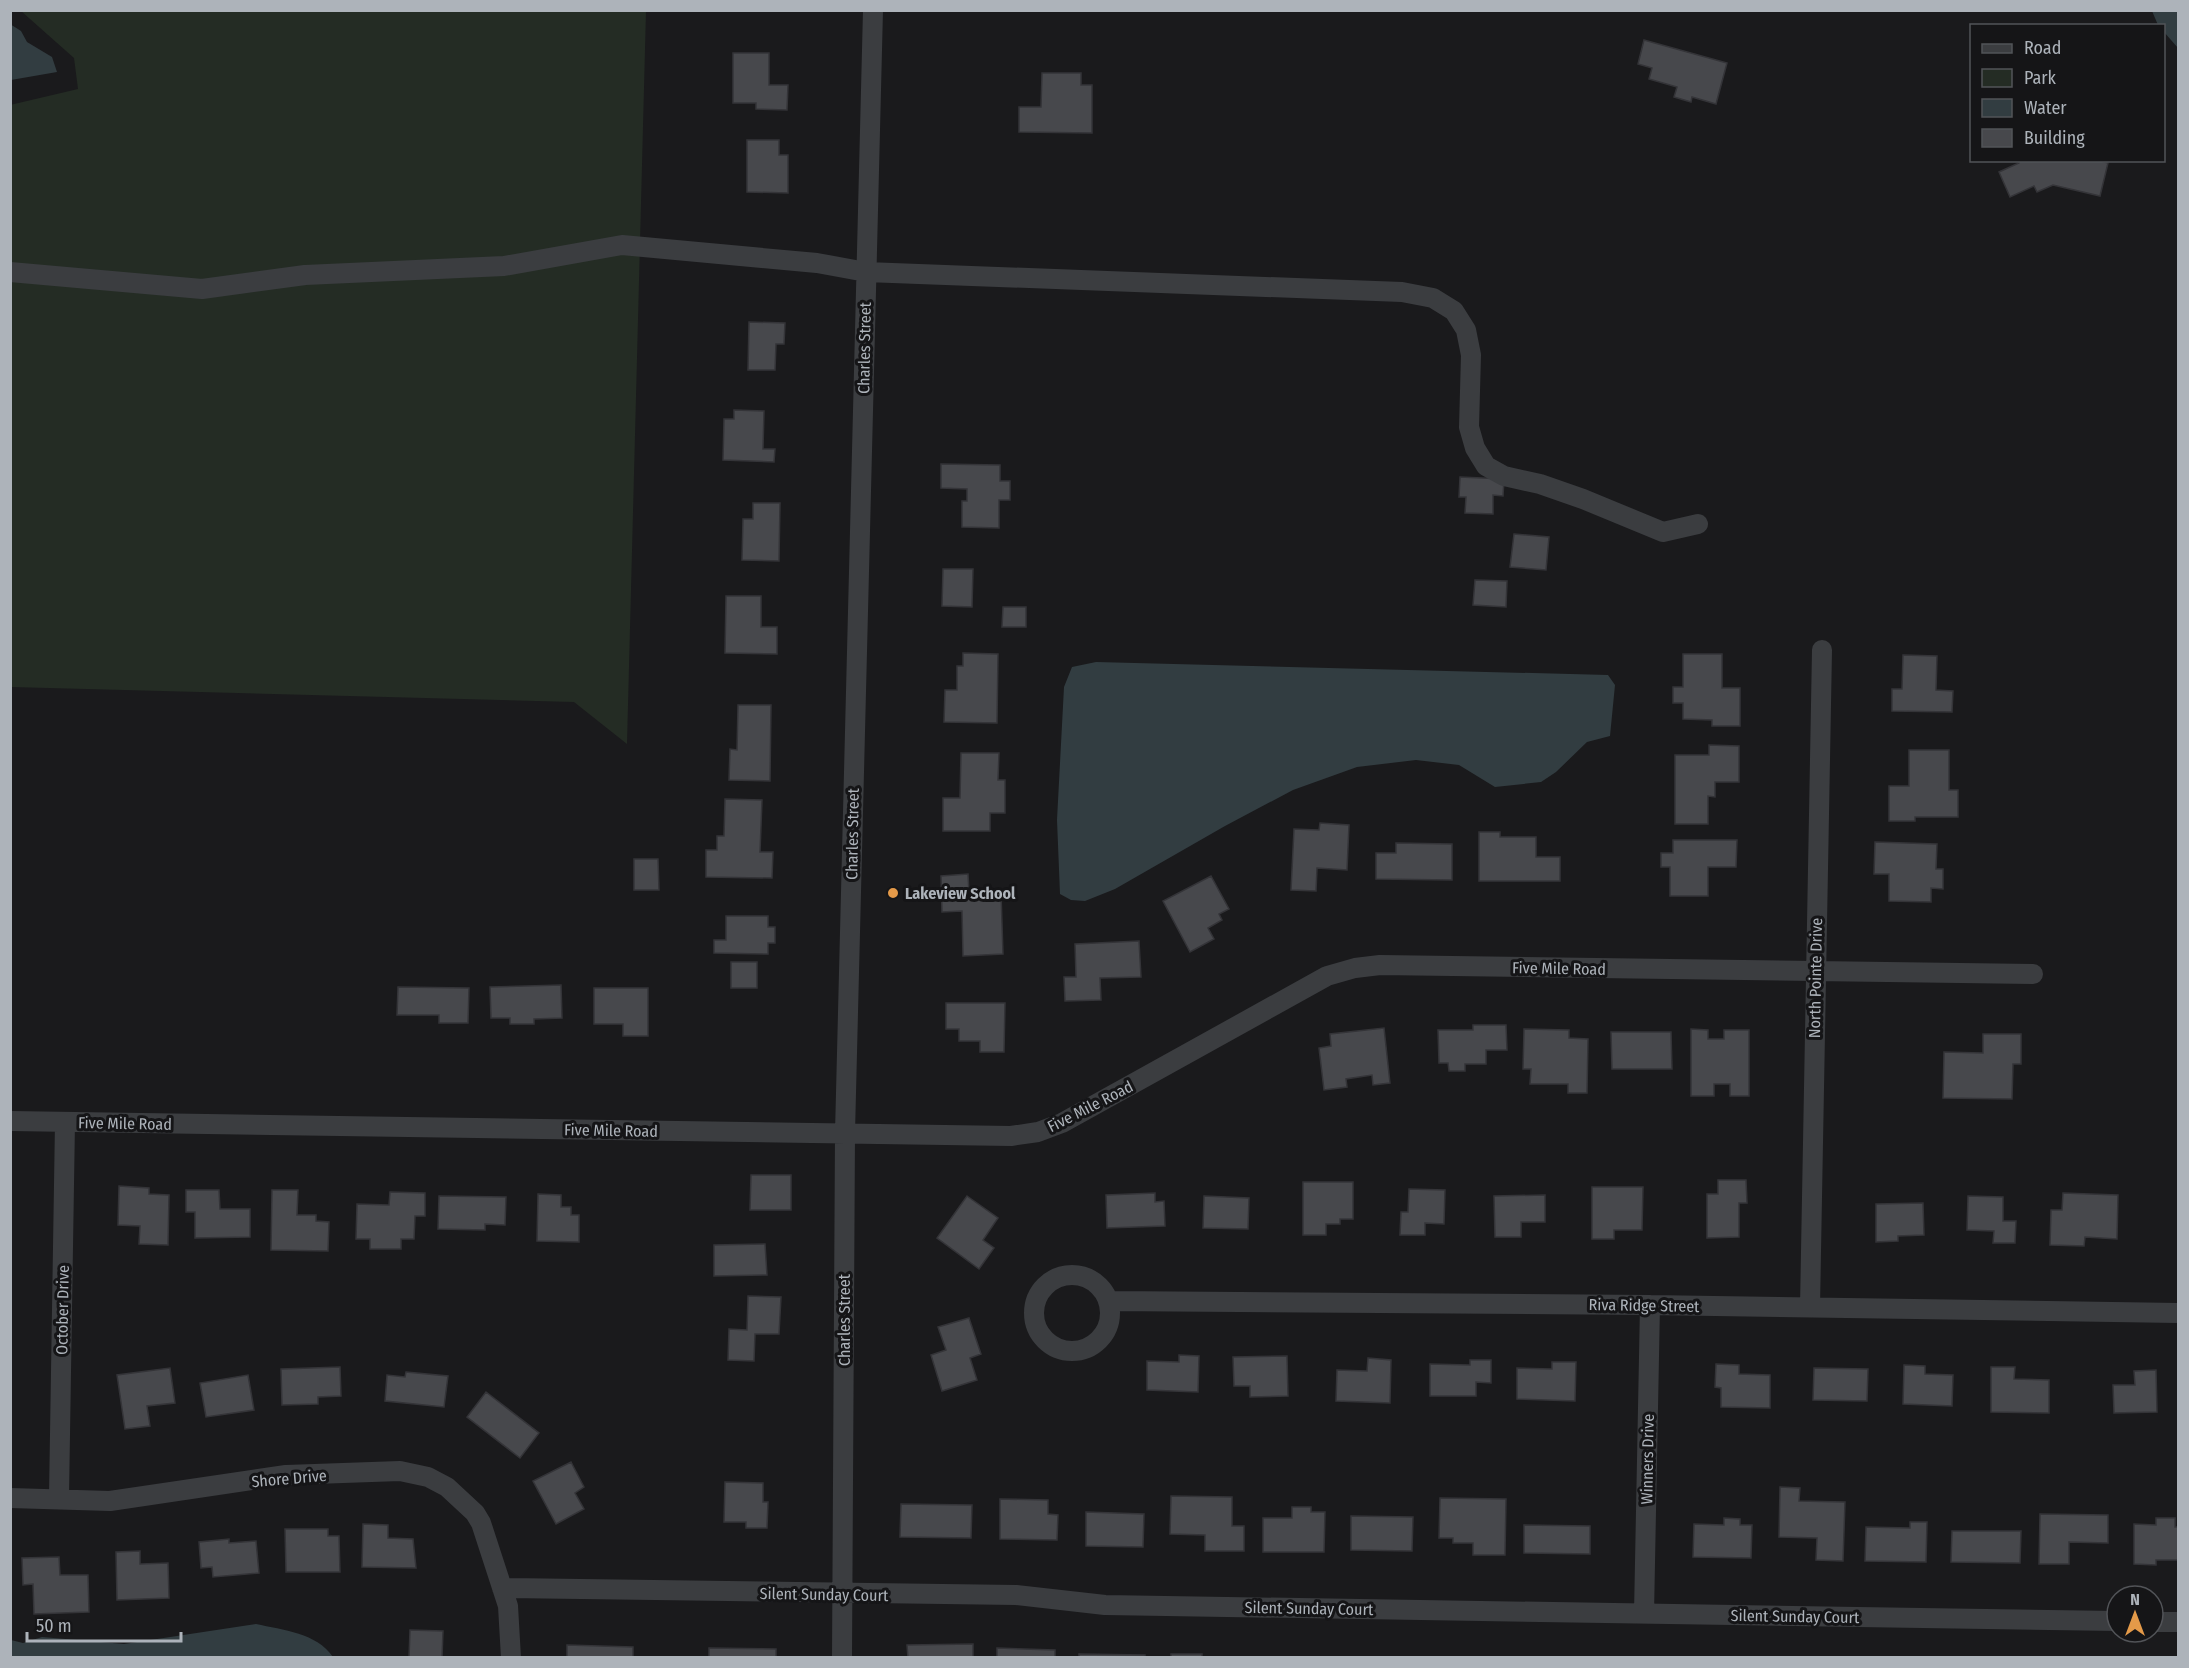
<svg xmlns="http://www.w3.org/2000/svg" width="2189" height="1668" font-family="'Fira Sans Condensed',sans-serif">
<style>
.green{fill:#242c24}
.water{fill:#323d41}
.building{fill:#47484c;stroke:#343438;stroke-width:1.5}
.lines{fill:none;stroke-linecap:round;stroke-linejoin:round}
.street{stroke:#3b3d40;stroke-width:20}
.poi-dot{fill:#e49a49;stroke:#151517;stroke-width:2}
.labels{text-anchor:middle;stroke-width:6;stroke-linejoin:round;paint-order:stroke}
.street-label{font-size:16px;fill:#adb3ba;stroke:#151517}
.poi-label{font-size:16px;font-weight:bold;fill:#adb3ba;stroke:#151517;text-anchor:start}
</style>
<rect width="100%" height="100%" fill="#1a1a1c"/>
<!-- green -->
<path class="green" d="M21 11H646L627 744 574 702 11 687 10 105 78 89 74 58Z"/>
<!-- water -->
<path class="water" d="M2152 11H2178V48L2164 32V26L2158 25Z
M10 24 21 31 27 42 52 57 57 72 11 80Z
M1096 662 1608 675 1615 685 1610 736 1587 742 1556 772 1541 782 1495 787 1459 765 1416 760 1357 767 1293 790 1225 826 1115 889 1085 901 1071 900 1060 894 1057 820 1064 687 1072 667Z
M256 1624C283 1630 317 1633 333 1657H11V1640L23 1643 42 1637 124 1644Z"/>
<!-- building -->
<path class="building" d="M1644 40 1727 63 1716 104 1692 97 1691 102 1674 97 1677 87 1649 79 1652 68 1638 64Z
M733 53H769V85H788L787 110 756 109V103H733Z
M1042 73H1081V85H1092V133L1019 132V107H1041Z
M747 140H779V155H788V193L747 192Z
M2020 160H2098L2108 163 2100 196 2053 185 2037 192 2034 186 2010 197 1999 172 2019 163Z
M749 322 785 323 784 344H776L775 370H748Z
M734 410 764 411 763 449H775L774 462 723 460 724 419H734Z
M941 464 1000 465V481H1010V500H999V528L962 527V501H967V489L941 488Z
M1460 477 1504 479 1503 496 1493 495V514L1465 513 1466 497H1459Z
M753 503H780L779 561 742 560 743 519H753Z
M1514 534 1549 537 1546 570 1510 567Z
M943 569H973L972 607 942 606Z
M1475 580 1507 581 1506 607 1473 605Z
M726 596H761V627H777V654L725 653Z
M1003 607H1026V627H1002Z
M963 653 998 654 997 723 944 722 945 690H957V666H963Z
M1683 654H1722V688H1740V726H1712V720L1683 719V703H1673V687H1683Z
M1903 655 1937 656 1936 690 1953 691 1952 712 1892 711V689H1902Z
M738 705H771L770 781 729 780 730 749 737 750Z
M1709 745 1739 746V782H1715V797L1708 796V824H1675V755H1709Z
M1909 750H1949V790H1958V817H1915V821H1889V786H1909Z
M961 753H999L998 780H1005V813H990V831H943V798H960Z
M725 799 762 800 760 852H773L772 878 706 877V850H717V836H724Z
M1320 823 1349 825 1347 870 1317 868 1316 891 1291 890 1294 829 1319 830Z
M1479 832H1500V837H1536V857H1560V881H1479Z
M1673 840H1737L1736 867H1708V896H1670V867H1661V853H1673Z
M1875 842 1937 844 1936 869H1943V889L1931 888V902L1889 901V874H1874Z
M1396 843 1452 844V880L1376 879V853H1396Z
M634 859H658L659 890H634Z
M968 874 969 893H1001L1003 954 963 956 962 911 942 912 941 876Z
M1211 876 1229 909 1219 914 1222 920 1208 928 1214 939 1190 952 1163 901Z
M726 916H768V927H775V943H768V954L714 953V940H726Z
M1139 941 1141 977 1100 978 1101 1000 1065 1001 1064 977H1076L1075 944Z
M731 962H757V988H731Z
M561 985 562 1018 534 1019V1024H510V1018H491L490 987Z
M398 987 469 988 468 1023H439V1015H397Z
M594 988H648V1036H623V1024H594Z
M946 1003H1005L1004 1052H980V1041H959V1029H946Z
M1473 1025H1506L1507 1050H1486V1064H1465V1071H1449L1448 1063H1439L1438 1030H1473Z
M1384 1028 1390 1083 1373 1085 1372 1075 1346 1079 1347 1087 1324 1090 1319 1048 1331 1046 1330 1034Z
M1524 1029 1569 1030V1038L1588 1039 1587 1093H1568V1084H1530L1531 1069H1523Z
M1691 1029 1708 1030V1039H1724V1030H1749V1096H1730V1084H1714V1096H1691Z
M1611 1032H1671L1672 1069H1612Z
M1983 1034H2021V1064H2013L2012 1099 1943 1098 1944 1052 1983 1053Z
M751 1175H791V1210H750Z
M1718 1180H1746L1747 1203H1739V1237L1707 1238V1194H1718Z
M1303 1182H1353V1219H1340V1224H1326V1235H1303Z
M119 1186 149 1188V1194L169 1195 168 1245 139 1244 140 1226 118 1225Z
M1592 1187H1643L1642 1230H1614V1239H1592Z
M1409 1189 1445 1190 1444 1224 1425 1223V1235H1400L1401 1212H1408Z
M186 1190H219L220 1209H250V1237L195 1238V1212H186Z
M272 1190H298L297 1215H316V1221L329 1222 328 1251 271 1250Z
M390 1192 425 1193V1216H415L414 1239H401V1249H370V1239H356L357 1204 389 1205Z
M1155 1193V1202L1164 1201 1165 1226 1107 1228 1106 1195Z
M2063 1193 2118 1195 2117 1239 2085 1237 2084 1246 2050 1245 2051 1210H2062Z
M538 1194 561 1195V1207H571V1215H579V1242L537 1241Z
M1545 1195V1222H1521V1237H1495L1494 1196Z
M439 1196 506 1197 505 1225 485 1224V1230L438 1229Z
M967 1196 998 1218 983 1240 994 1248 979 1269 937 1238Z
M1204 1196 1249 1198 1248 1229 1203 1228Z
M1968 1196 2003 1197V1221H2016L2015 1243H1993L1994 1231 1967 1230Z
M1923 1203 1924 1235 1898 1236V1241L1876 1242V1204Z
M765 1244 767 1275 714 1276V1245Z
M748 1296 781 1297 779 1334H755L754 1361 728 1360 729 1329 747 1330Z
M969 1318 981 1354 970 1358 977 1380 942 1391 931 1355 946 1350 938 1327Z
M1179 1355 1199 1356 1198 1392 1147 1390V1361L1179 1362Z
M1287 1356 1288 1396 1250 1397V1386H1234L1233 1357Z
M1368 1358 1391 1360 1390 1403 1336 1401 1337 1370 1367 1371Z
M1470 1360H1491V1383L1476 1382V1396H1430V1364L1470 1365Z
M1552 1362H1576L1575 1401 1517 1399V1368L1552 1369Z
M1716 1364 1739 1365V1374L1770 1375V1408L1721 1407V1388L1715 1387Z
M1904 1365 1925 1366V1374L1953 1375 1952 1406 1903 1404Z
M340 1367 341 1396 318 1397V1404L282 1405 281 1369Z
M1991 1367H2015L2014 1379 2049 1380V1413L1991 1412Z
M170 1368 175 1403 147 1406 150 1426 125 1429 117 1375Z
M1814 1368 1868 1369 1867 1401 1813 1400Z
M2156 1370 2157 1412 2114 1413 2113 1385H2135L2134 1371Z
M406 1372 448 1376 444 1407 385 1401 387 1375 405 1377Z
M248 1375 254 1410 206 1417 200 1383Z
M486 1392 539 1433 520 1458 467 1417Z
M571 1462 584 1487 575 1493 584 1509 556 1524 533 1481Z
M725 1482 763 1483V1502H768L767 1528H746V1522H724Z
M1780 1487 1800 1488 1799 1501 1845 1502 1843 1561 1816 1560 1817 1538 1779 1537Z
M1171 1496 1232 1497V1526H1244V1551H1205V1535L1170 1534Z
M1440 1498 1506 1499 1505 1555H1473V1543H1453V1538H1439Z
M1000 1499 1048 1500V1514L1058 1515 1057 1540 1000 1539Z
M901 1504 972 1505 971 1538 900 1537Z
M1292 1507H1311V1512H1325L1324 1552H1263V1518H1292Z
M1086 1512 1144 1514 1143 1547 1086 1546Z
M2040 1514 2108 1515V1543L2069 1542V1564H2039Z
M1351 1516 1413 1517 1412 1551 1351 1550Z
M1724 1518 1740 1519V1525H1752L1751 1558 1693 1557 1694 1524 1724 1525Z
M2156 1518H2175V1527H2178V1560H2156V1565L2134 1564V1524L2156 1525Z
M1910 1522H1927L1926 1562 1865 1561 1866 1527 1910 1528Z
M363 1524 388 1525V1538L413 1539 416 1568 362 1567Z
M1524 1525 1590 1526V1554L1524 1553Z
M285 1529H328V1536H339L340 1572H286Z
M1952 1531H2021L2020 1563 1951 1562Z
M229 1539V1543L256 1541 259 1573 213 1577 212 1567 201 1568 199 1542Z
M140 1551V1564L168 1563 169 1598 117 1600 116 1552Z
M59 1557 60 1575H88L89 1612 34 1614 33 1584 23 1585 22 1558Z
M410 1630 443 1631 442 1658H409Z
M973 1644V1658H908L907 1645Z
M567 1645 633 1647V1658H567Z
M709 1648 776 1649V1658H709Z
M997 1648 1055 1650V1658H997Z
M1079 1654 1145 1655V1658H1079Z
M1171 1654H1202V1658H1171Z"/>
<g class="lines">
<!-- street -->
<path class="street" d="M10 272 202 289 305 275 504 266 622 245 817 263 866 272 1402 292 1433 298 1454 311 1466 330 1471 355 1469 427 1475 448 1486 466 1504 476 1540 484 1583 499 1663 532 1698 524
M10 1121 1011 1136 1038 1132 1062 1123 1327 976 1355 968 1380 965 2033 974
M1034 1313a38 38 0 1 1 76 0a38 38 0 1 1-76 0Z
M1109 1301 1650 1305 2178 1313
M1810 1307 1822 650
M59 1497 65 1122
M10 1498 110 1501 286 1475 400 1471 428 1477 447 1487 475 1513 481 1523 508 1606 511 1658
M502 1588 1016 1595 1105 1605 2117 1621
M1644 1614 1650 1305
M2153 1622H2178
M842 1658 845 1133 873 10"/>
</g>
<!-- markers -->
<circle class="poi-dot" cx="893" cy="893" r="6"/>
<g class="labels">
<!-- street labels -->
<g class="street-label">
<text transform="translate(864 348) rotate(-89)" y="6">Charles Street</text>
<text transform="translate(852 834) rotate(-89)" y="6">Charles Street</text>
<text transform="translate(1559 968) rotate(1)" y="6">Five Mile Road</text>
<text transform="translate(1815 978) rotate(-89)" y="6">North Pointe Drive</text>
<text transform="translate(1090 1106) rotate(-27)" y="6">Five Mile Road</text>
<text transform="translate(125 1123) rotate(1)" y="6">Five Mile Road</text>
<text transform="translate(611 1130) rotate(1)" y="6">Five Mile Road</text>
<text transform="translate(1644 1305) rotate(1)" y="6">Riva Ridge Street</text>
<text transform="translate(62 1310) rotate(-89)" y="6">October Drive</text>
<text transform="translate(844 1320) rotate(-90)" y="6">Charles Street</text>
<text transform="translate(1647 1459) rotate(-89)" y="6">Winners Drive</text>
<text transform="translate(289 1478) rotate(-5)" y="6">Shore Drive</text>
<text transform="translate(824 1594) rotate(1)" y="6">Silent Sunday Court</text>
<text transform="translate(1309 1608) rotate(1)" y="6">Silent Sunday Court</text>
<text transform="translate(1795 1616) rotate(1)" y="6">Silent Sunday Court</text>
</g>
<!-- poi labels -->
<g class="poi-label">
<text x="905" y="899">Lakeview School</text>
</g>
</g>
<!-- border -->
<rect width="2189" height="1668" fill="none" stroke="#adb3ba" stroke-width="24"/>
<!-- legend -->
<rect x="1970" y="24" width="195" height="138" fill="#151517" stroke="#525458" stroke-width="1.5"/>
<rect x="1982" y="44" width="30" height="9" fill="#3b3d40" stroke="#525458" stroke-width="1.5"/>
<text x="2024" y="54" font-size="18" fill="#adb3ba">Road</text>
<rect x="1982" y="69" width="30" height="18" fill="#242c24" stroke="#525458" stroke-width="1.5"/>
<text x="2024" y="84" font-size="18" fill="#adb3ba">Park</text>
<rect x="1982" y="99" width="30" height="18" fill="#323d41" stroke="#525458" stroke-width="1.5"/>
<text x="2024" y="114" font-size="18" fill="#adb3ba">Water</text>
<rect x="1982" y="129" width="30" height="18" fill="#47484c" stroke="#525458" stroke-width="1.5"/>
<text x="2024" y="144" font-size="18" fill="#adb3ba">Building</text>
<!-- north arrow -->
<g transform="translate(2135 1614)"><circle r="28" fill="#151517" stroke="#525458" stroke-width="1.5"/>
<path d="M0-4.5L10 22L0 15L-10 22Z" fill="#e49a49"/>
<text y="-9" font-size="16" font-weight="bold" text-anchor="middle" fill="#adb3ba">N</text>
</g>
<!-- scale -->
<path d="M27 1632v9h154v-9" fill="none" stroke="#adb3ba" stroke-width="3"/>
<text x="36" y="1632" font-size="18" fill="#adb3ba" stroke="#151517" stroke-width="4.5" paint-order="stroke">50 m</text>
</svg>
